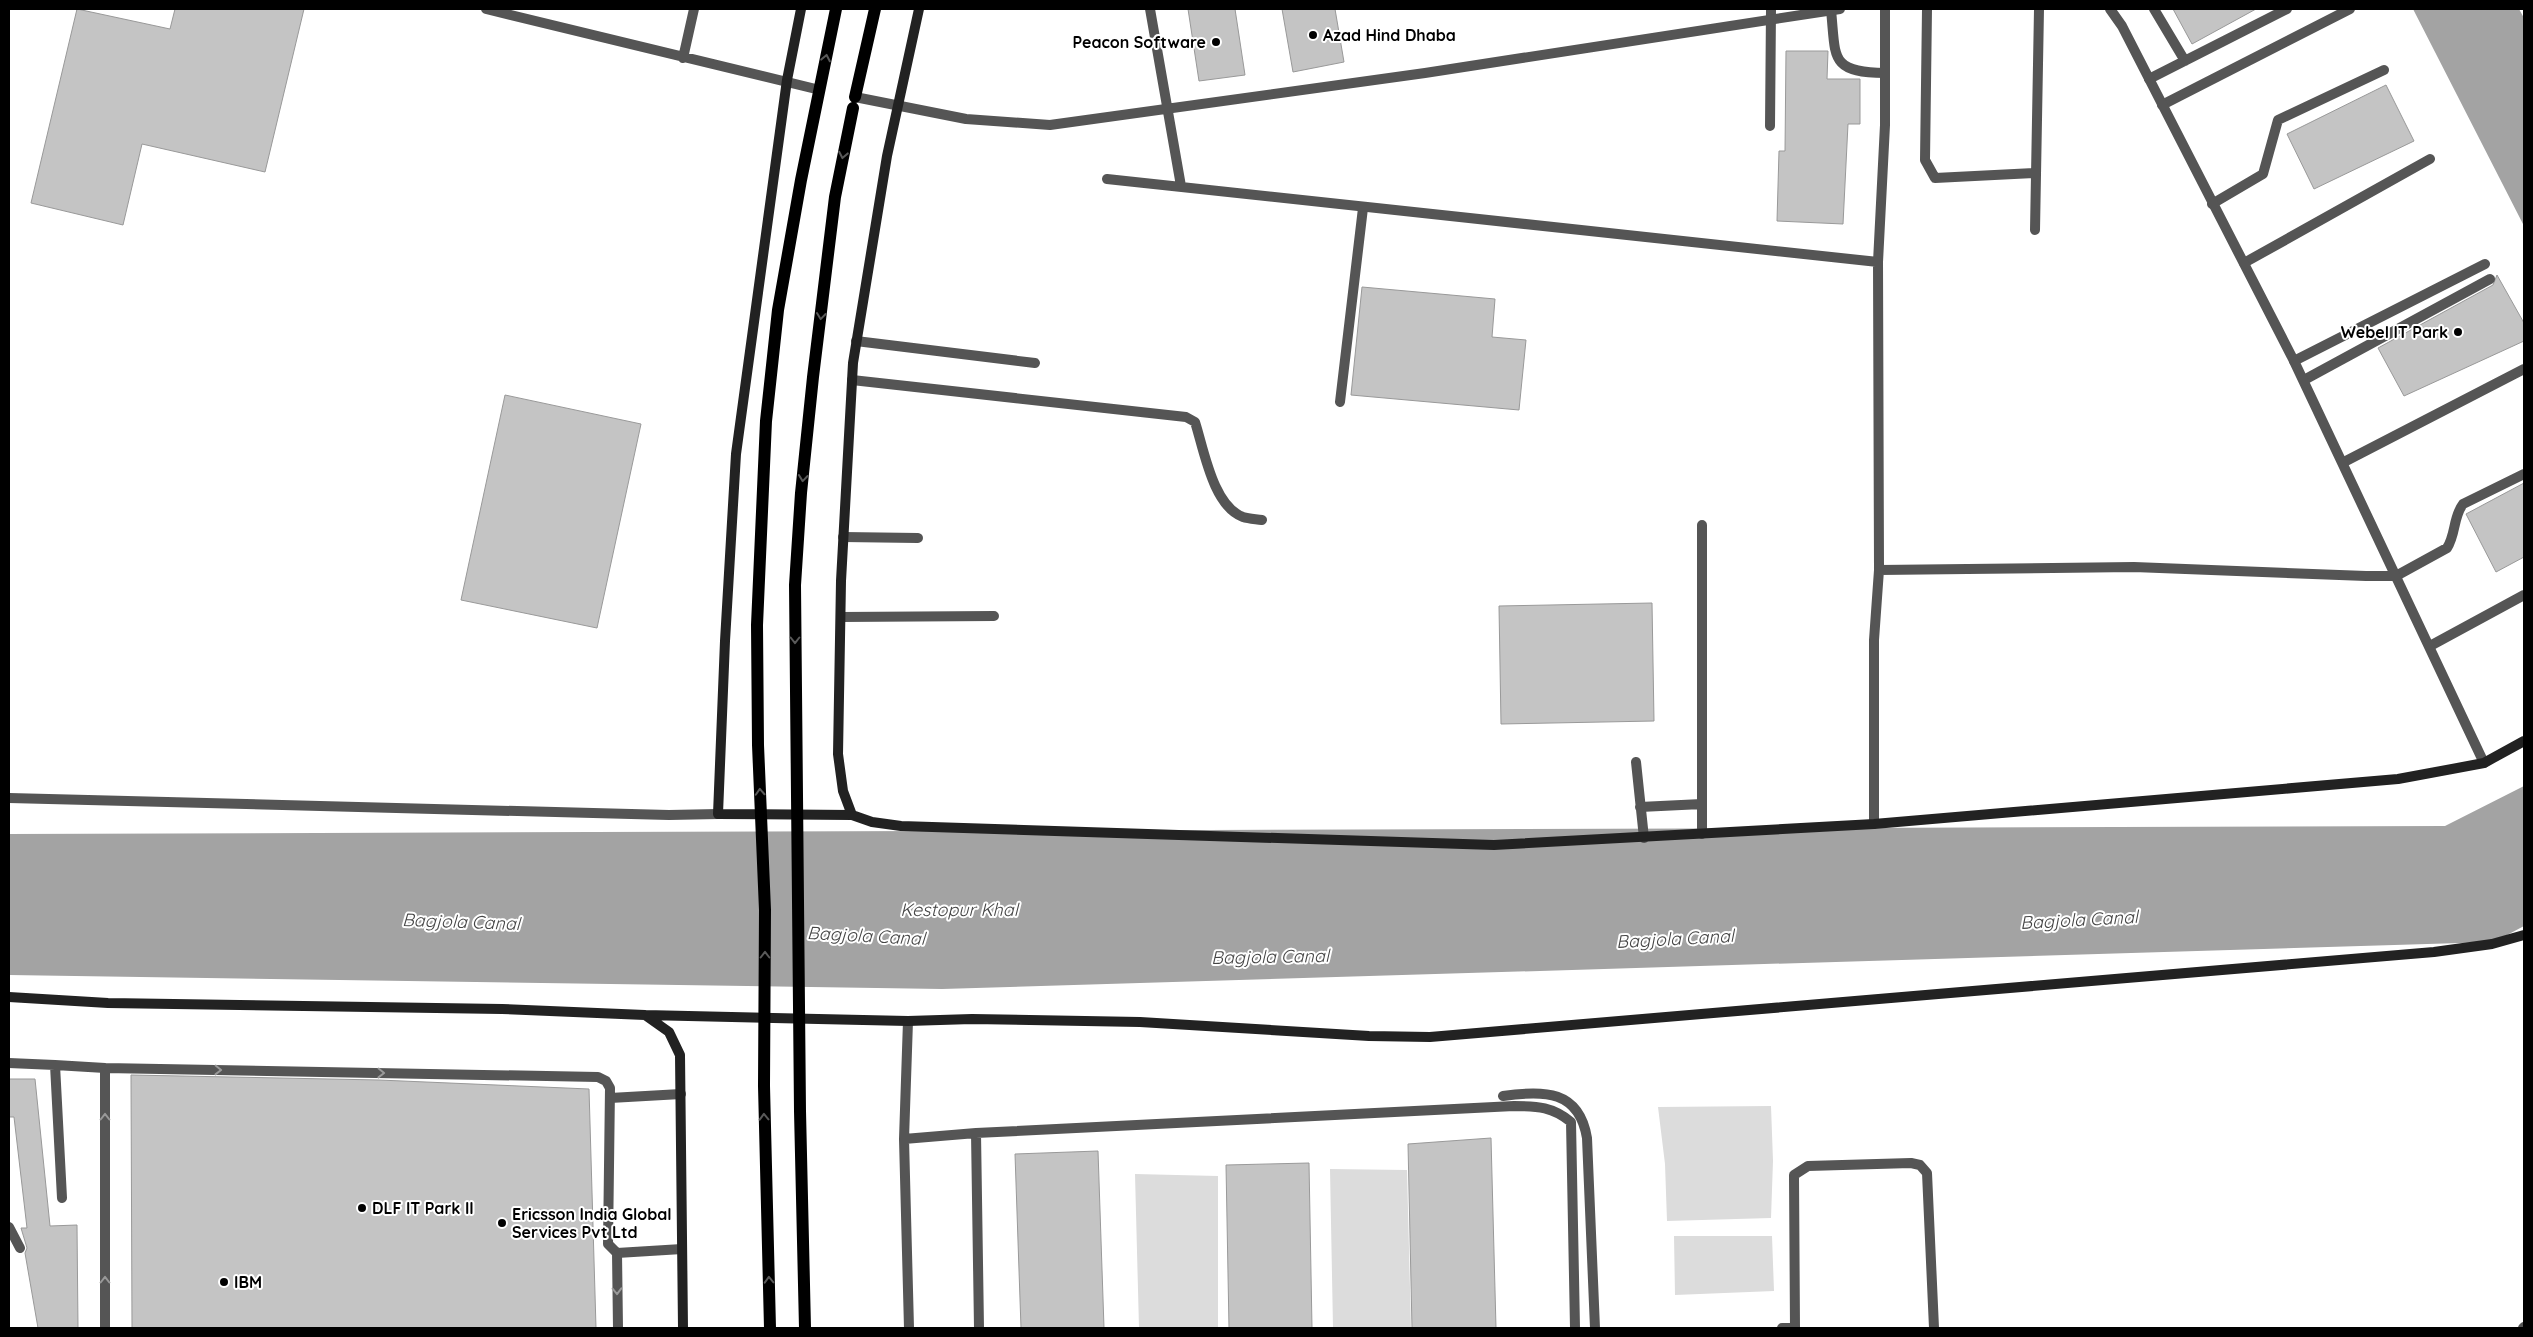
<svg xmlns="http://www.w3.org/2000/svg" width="2533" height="1337" font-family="Quicksand,sans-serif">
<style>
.green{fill:#dcdcdc}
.water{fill:#a3a3a3}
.building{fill:#c4c4c4;stroke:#999}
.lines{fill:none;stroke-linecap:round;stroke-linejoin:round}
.lane{stroke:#555;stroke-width:10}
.street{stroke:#555;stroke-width:10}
.secondary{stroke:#222;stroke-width:10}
.primary{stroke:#000;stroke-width:12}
.oneway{stroke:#595959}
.oneway2{stroke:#999}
.poi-dot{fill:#000;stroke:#fff;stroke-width:2}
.labels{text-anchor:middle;stroke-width:4;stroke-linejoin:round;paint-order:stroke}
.poi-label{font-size:16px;font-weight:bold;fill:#000;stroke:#fff;text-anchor:start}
.water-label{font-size:18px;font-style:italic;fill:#444;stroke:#fff}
</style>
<rect width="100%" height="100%" fill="#fff"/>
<!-- green -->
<path class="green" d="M1771 1106 1773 1161 1771 1218 1667 1221 1665 1164 1658 1107Z
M1330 1169 1407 1170 1411 1328H1333Z
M1135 1174 1218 1176V1328H1139Z
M1674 1236H1772L1774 1291 1675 1295Z"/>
<!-- water -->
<path class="water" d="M2413 9H2519L2524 18V226Z
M2524 786V926L2494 942 942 989 9 975V834L2445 826Z"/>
<!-- building -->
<path class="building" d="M77 9 170 29 175 9H304L265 172 142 144 123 225 31 203Z
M1188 9H1235L1245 75 1199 81Z
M1282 9H1335L1344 62 1293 72Z
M2173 9H2256L2192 44Z
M1786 51H1828L1827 79H1860V124H1848L1843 224 1777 221 1779 151H1785Z
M2386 85 2414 141 2314 189 2287 134Z
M2497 275 2524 323V341L2404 396 2378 348 2493 285Z
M1362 287 1495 299 1492 337 1526 340 1519 410 1351 395Z
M505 395 641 424 597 628 461 600Z
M2524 483V557L2496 572 2466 514Z
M1652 603 1654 721 1501 724 1499 606Z
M131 1075 379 1080 589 1089 596 1328H132Z
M9 1079H35L50 1226 77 1225 78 1328H38L25 1253 27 1248 21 1228H27L14 1117H9Z
M1491 1138 1496 1328H1412L1408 1144Z
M1098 1151 1104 1328H1021L1015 1154Z
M1309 1163 1312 1328H1229L1226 1165Z"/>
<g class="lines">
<!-- lane -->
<path class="lane" d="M486 9 820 90
M1927 9 1925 160 1935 178 2036 173
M2154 9 2185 61
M1831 10C1836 58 1829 72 1885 73
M683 58 694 9
M2149 79 2287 9
M2162 105 2350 9
M1770 126 1771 9
M2212 204 2263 174 2278 120 2384 70
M2035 230 2039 9
M2244 263 2430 159
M856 341 1035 363
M2294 361 2485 264
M852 380 1186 417 1195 422C1204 450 1213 506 1243 517 1249 519 1256 519 1262 520
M2304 380 2490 279
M1340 402 1363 208
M2344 462 2524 369
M1702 525V834
M843 537 918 538
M2396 576 2447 548C2456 534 2453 517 2463 504L2524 474
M841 617 994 616
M2430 646 2524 595
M1636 762 1644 838
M1640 807 1702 804
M908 1021 904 1139 909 1328
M9 1063 55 1065
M610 1098 681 1094
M976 1133 1514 1106C1538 1106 1553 1107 1571 1122L1575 1328
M904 1139 976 1133 979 1328
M62 1198 55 1065 105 1068
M9 1227 20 1248
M617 1253 682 1249
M105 1328V1068L598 1077 606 1081 610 1088 608 1244 617 1253 618 1328
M1795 1328 1794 1175 1808 1166 1911 1163 1920 1165 1927 1173 1934 1328
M2523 1328 2524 1327"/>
<!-- street -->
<path class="street" d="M1150 9 1181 186
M2110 9 2122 26 2294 361 2484 763
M855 97 966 119 1050 125 1425 73 1840 9
M1107 179 1878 262
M1879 570 2134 567 2366 576H2396
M9 798 669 815 718 814
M1874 824V640L1879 570 1878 262 1885 125V9
M1503 1096C1544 1090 1579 1090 1587 1138L1595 1328
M1782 1328H1795"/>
<!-- secondary -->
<path class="secondary" d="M801 9 787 80 736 454 725 641 718 814 852 815
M919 9 887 156 853 363 841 581 838 754 843 791 852 815 872 822 901 826 1494 845 1874 824 2398 779 2484 763 2524 741
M9 997 108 1003 502 1009 645 1015 669 1032 680 1055 683 1328
M645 1015 908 1021 972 1019 1140 1022 1369 1036 1430 1037 2434 952 2492 944 2524 935"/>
<!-- primary -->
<path class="primary" d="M855 97 875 9
M770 1328 764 1086 765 910 758 745 757 625 766 421 778 310 801 180 836 9
M805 1328 800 1111 795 585 801 493 813 377 835 197 853 108"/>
</g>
<!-- one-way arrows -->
<defs><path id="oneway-chevron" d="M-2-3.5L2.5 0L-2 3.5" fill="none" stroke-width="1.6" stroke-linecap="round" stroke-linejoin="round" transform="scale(1.25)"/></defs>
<g class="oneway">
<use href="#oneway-chevron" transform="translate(826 58) rotate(-79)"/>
<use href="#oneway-chevron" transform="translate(843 155) rotate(101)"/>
<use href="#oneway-chevron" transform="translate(821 316) rotate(97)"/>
<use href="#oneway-chevron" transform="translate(803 478) rotate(96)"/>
<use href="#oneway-chevron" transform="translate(795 640) rotate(90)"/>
<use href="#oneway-chevron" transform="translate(760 792) rotate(-93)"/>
<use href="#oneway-chevron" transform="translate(765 955) rotate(-90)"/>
<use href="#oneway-chevron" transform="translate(764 1117) rotate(-92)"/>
<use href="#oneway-chevron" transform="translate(769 1280) rotate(-92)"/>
</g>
<g class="oneway2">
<use href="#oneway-chevron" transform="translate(218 1070) rotate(1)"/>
<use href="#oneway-chevron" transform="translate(381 1073) rotate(1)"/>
<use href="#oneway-chevron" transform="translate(105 1117) rotate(-90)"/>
<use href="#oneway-chevron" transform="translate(105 1280) rotate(-90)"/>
<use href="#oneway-chevron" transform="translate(617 1291) rotate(89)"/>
</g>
<!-- markers -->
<g class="poi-dot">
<circle cx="1313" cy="35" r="5"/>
<circle cx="1216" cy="42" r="5"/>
<circle cx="2458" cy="332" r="5"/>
<circle cx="362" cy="1208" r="5"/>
<circle cx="502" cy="1223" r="5"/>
<circle cx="224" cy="1282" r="5"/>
</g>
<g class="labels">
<!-- poi labels -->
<g class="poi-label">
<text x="1323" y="41">Azad Hind Dhaba</text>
<text x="1206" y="48" text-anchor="end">Peacon Software</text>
<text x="2448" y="338" text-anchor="end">Webel IT Park</text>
<text x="372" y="1214">DLF IT Park II</text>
<text x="512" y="1220">Ericsson India Global<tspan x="512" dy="18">Services Pvt Ltd</tspan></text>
<text x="234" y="1288">IBM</text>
</g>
<!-- water labels -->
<g class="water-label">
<text x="959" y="916">Kestopur Khal</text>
<text transform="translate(2079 920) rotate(-3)" y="6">Bagjola Canal</text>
<text transform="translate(461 922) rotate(2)" y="6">Bagjola Canal</text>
<text transform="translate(866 936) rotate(3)" y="6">Bagjola Canal</text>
<text transform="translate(1675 939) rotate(-3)" y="6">Bagjola Canal</text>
<text transform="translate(1270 957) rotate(-1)" y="6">Bagjola Canal</text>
</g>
</g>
<!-- border -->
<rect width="2533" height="1337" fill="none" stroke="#000000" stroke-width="20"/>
</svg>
